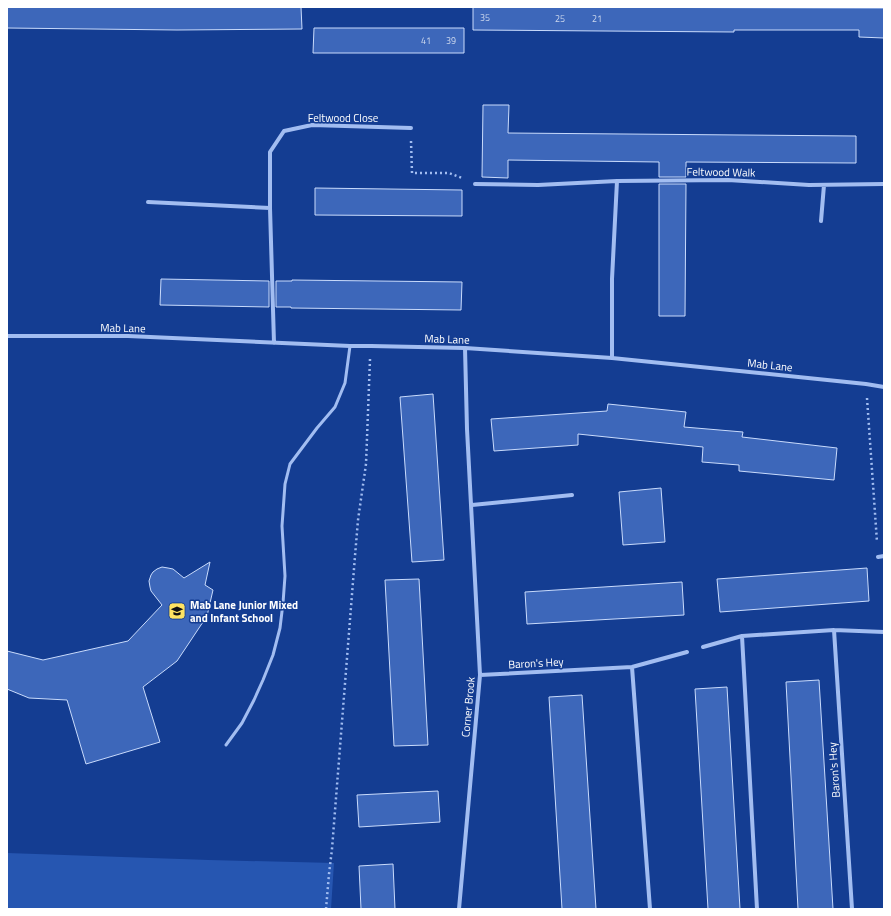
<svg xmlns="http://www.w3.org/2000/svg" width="891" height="916" font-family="'Titillium Web',sans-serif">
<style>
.green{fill:#2656b1}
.building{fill:#3d67ba;stroke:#c9dbfc}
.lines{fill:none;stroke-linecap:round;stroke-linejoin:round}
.path{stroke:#a2bdf1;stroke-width:2.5;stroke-dasharray:2 3;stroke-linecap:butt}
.lane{stroke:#a2bdf1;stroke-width:3}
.street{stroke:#a2bdf1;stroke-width:4}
.labels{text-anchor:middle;stroke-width:3;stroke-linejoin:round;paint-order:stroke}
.number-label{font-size:9px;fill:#ced9ee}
.street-label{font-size:11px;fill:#fff;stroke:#143d92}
.poi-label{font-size:11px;font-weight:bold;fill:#fff;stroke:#143d92;text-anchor:start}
</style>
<rect width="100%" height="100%" fill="#143d92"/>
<!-- green -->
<path class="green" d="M7 853 209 860 334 863 331 909H7Z"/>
<!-- building -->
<path class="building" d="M7 7H301L302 29 177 30 7 28Z
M473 7 884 8V38L859 37V30H734V32L473 30Z
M314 28H464V53H313Z
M483 105H509L508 133 856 136V163L686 162V177H659V162L508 160V178L482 177Z
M659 184H686L685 316H659Z
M315 188 462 190V216L315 215Z
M161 279 269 281V307L160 305Z
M292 280 462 282 461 310 291 308V307H276V281H292Z
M433 394 444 560 412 562 400 397Z
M608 404 686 412 684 427 743 432 742 437 837 448 834 480 739 471V465L702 462 703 447 578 434V445L494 451 491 419 607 411Z
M661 488 665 542 623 545 619 492Z
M210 562 205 585 213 590 207 616 177 661 143 687 160 742 86 764 67 700 29 698 7 689V651L43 660 128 641 162 605 151 591 150 587 149 581 151 575 153 572 157 569 162 567 168 568 173 569 184 578Z
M867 568 869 601 720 612 717 579Z
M419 579 428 745 394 746 385 580Z
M682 582 684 615 527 624 525 592Z
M819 680 833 909H798L786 682Z
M727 687 740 909H708L695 689Z
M582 695 596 909H562L549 697Z
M438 791 440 822 359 827 357 795Z
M393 864 395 909H361L359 866Z"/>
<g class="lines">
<!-- path -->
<path class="path" d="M411 141 412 173H449L462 178
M867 398 877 542
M326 909 329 874 332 849 355 556 358 520 366 464 370 359"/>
<!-- lane -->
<path class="lane" d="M226 745 242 723 254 700 263 680 273 655 280 628 283 603 285 576 282 526 285 484 290 464 317 428 335 407 345 383 350 346"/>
<!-- street -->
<path class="street" d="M475 184 538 185 617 181 728 180 809 185 884 184
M148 202 270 208
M821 221 824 185
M7 336H128L350 346H371L465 348 612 358 866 384 884 387
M274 343 270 208V152L284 131 312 125 411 128
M612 358V279L617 181
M472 505 572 495
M878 557 884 556
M834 630 852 909
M742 636 757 909
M703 647 742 636 834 630 884 632
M632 667 650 909
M480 675 632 667 687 652
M459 909 480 675 467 429 465 348"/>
</g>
<!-- icons -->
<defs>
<g id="school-square" transform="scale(0.9)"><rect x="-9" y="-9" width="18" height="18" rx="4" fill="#ffe362" stroke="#143d92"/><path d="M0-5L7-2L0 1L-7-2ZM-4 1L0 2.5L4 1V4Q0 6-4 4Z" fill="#111"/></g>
</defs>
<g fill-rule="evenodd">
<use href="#school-square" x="177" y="611"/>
</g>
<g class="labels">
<!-- number labels -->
<g class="number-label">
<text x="485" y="21">35</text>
<text x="560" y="22">25</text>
<text x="597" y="22">21</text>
<text x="426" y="44">41</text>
<text x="451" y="44">39</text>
</g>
<!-- street labels -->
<g class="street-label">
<text x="343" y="122">Feltwood Close</text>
<text transform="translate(721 172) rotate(1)" y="4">Feltwood Walk</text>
<text transform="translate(123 328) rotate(1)" y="4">Mab Lane</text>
<text transform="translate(447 339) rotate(2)" y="4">Mab Lane</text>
<text transform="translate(770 365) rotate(6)" y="4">Mab Lane</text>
<text transform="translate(536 663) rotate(-3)" y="4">Baron's Hey</text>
<text transform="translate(468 707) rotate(-85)" y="4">Corner Brook</text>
<text transform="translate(834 770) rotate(-94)" y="4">Baron's Hey</text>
</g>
<!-- poi labels -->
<g class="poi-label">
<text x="190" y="609">Mab Lane Junior Mixed<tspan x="190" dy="13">and Infant School</tspan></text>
</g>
</g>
<!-- border -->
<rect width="891" height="916" fill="none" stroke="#ffffff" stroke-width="16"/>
</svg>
